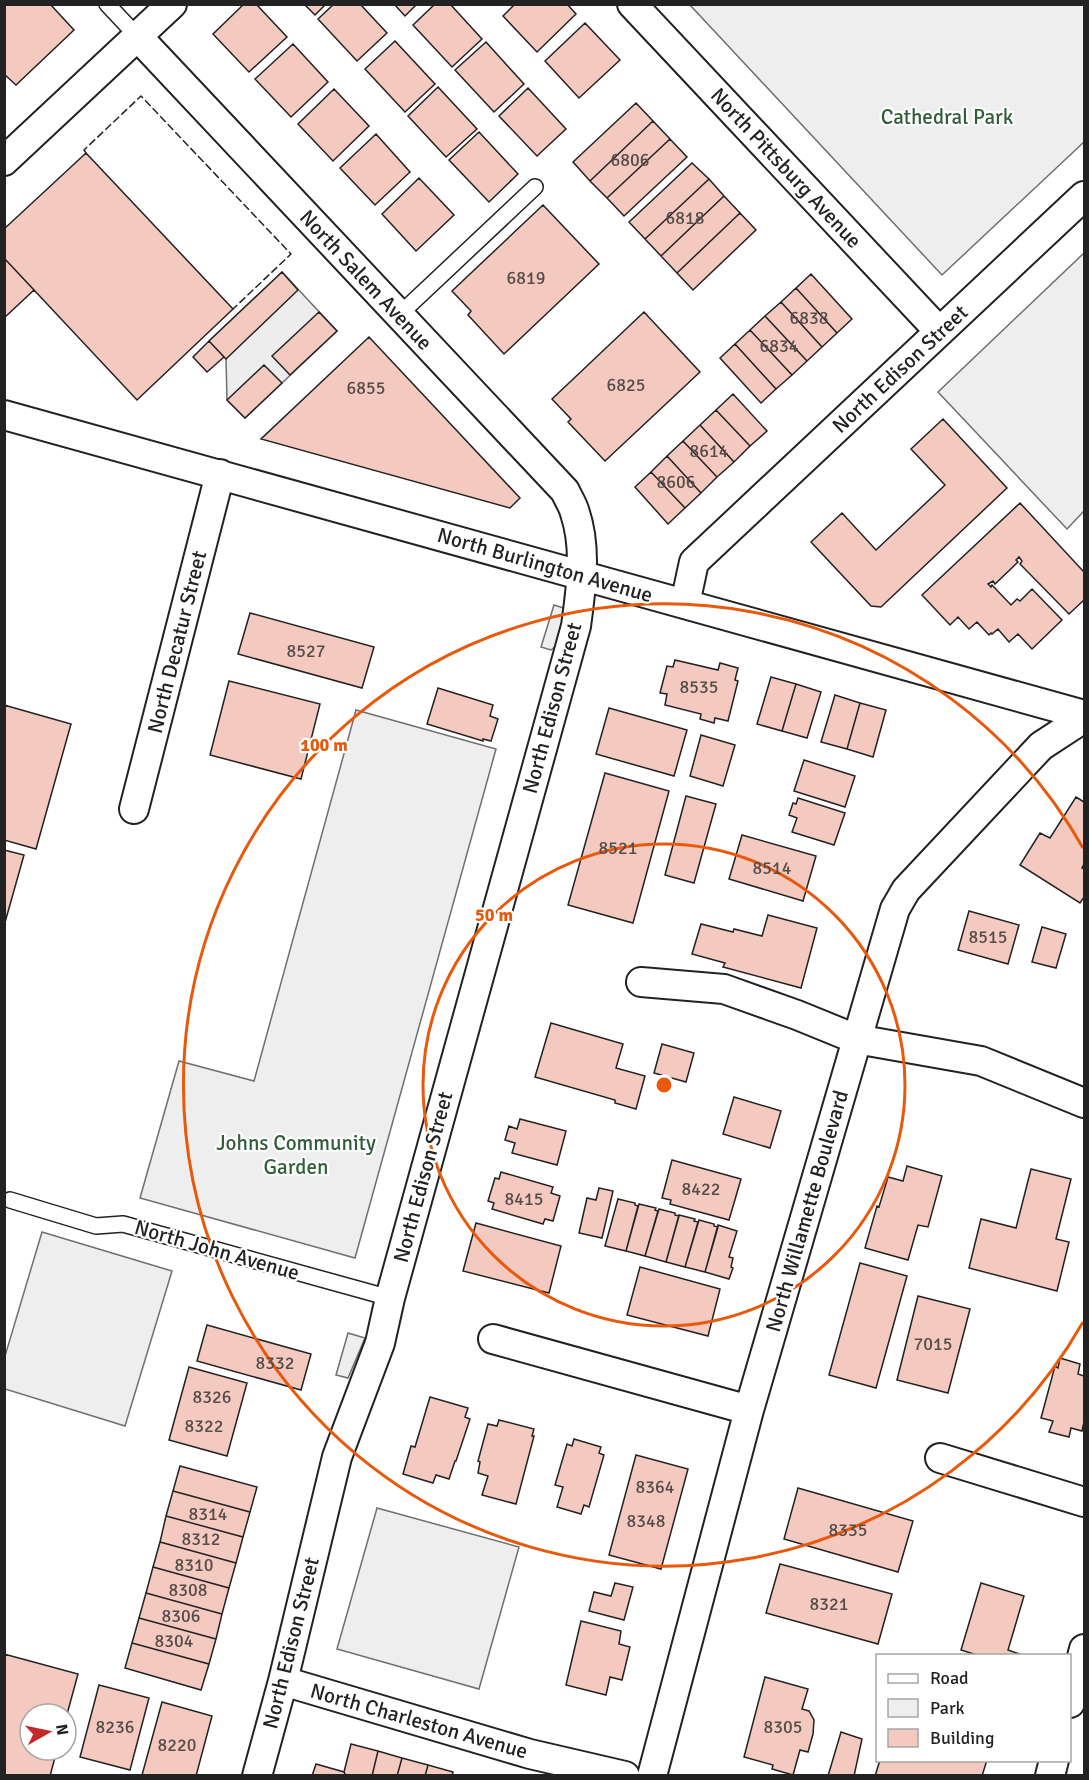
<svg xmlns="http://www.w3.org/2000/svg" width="1089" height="1780" font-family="Signika,sans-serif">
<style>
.green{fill:#eee;stroke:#6f6f6f;stroke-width:1.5}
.parking{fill:#ededed;stroke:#6f6f6f;stroke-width:1.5}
.building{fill:#f3c9c0;stroke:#222;stroke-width:1.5}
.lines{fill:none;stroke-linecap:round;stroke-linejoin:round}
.lane-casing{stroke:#222;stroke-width:18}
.street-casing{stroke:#222;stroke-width:32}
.lane{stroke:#fff;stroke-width:15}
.street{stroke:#fff;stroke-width:28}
.fence{stroke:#222;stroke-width:1.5;stroke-dasharray:8 3;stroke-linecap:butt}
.ring{fill:none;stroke:#e8590c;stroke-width:3}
.labels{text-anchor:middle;stroke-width:4.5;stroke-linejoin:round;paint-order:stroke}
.number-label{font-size:18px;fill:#564c4a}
.park-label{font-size:21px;fill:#2f5e38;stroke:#fff}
.street-label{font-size:21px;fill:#222;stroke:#fff}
.centre{fill:#e8590c;stroke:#fff;stroke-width:3}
.ring-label{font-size:18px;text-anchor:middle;font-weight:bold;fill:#e8590c;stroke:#fff;stroke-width:4.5;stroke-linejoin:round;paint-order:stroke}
</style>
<rect width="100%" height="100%" fill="#fff"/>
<!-- green -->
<path class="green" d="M690 5H1084V142L942 275Z
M1084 253V511L1067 529 938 392Z
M554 605 570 610 556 646 551 650 541 647Z
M356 710 496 749 355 1258 140 1198 179 1061 254 1081Z
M42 1232 172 1271 125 1426 5 1389V1356Z
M348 1333 365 1338 348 1378 336 1375Z
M377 1508 519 1547 479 1689 337 1649Z"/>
<!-- parking -->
<path class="parking" d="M282 272 337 331 245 418 227 400 226 359 209 341Z"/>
<!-- building -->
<path class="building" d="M4 4H50L74 30 16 85 4 74Z
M244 4H256L287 37 249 72 213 34Z
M304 4H326L315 15Z
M334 4H360L387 33 357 61 318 19Z
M394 4H417L405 16Z
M435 4H450L482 39 452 67 413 25Z
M515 4H567L576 14 537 52 503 16Z
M585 23 620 60 579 98 545 61Z
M395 41 435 84 405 112 365 69Z
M486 42 524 84 494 112 455 70Z
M293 44 328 82 291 117 255 79Z
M438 87 477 129 446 157 408 116Z
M528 88 566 129 537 156 499 116Z
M334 89 369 126 333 161 298 124Z
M636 103 653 121 590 181 573 162Z
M653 121 670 139 607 198 590 181Z
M479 132 518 174 489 202 449 160Z
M376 134 410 172 375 205 340 168Z
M670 139 687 157 624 216 607 198Z
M86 153 233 309 137 400 4 258V229Z
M692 163 709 179 645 239 629 222Z
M419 178 454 215 416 251 382 214Z
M709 179 724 196 661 256 645 239Z
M724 196 740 213 677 273 661 256Z
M543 205 599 264 504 354 468 315 471 311 452 291Z
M740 213 756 230 693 290 677 273Z
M4 258 34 290 4 318Z
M282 272 298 290 226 359 209 341Z
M811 274 852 319 837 333 796 288Z
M796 288 837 333 822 347 781 302Z
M781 302 822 347 807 361 765 316Z
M319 312 337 331 290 375 272 356Z
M644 312 700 372 605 461 568 422 571 419 552 399Z
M765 316 807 361 792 375 750 330Z
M750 330 792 375 776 389 735 344Z
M369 337 520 498 510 508 261 439Z
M209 341 224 357 207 372 193 357Z
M735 344 776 389 761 403 720 358Z
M264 365 282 383 245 418 227 400Z
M733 394 767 431 750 446 716 410Z
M716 410 750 446 734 462 700 425Z
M943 419 1007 488 881 607 871 606 811 542 842 513 876 550 945 485 911 449Z
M700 425 734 462 717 477 683 441Z
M683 441 717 477 701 493 667 456Z
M667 456 701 493 685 508 651 472Z
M651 472 685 508 668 524 635 487Z
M1020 503 1084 572V600L1069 614 1020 564 1022 561 1019 557 1016 560 1018 562 995 584 993 581 988 584 991 587 992 585 1011 605 1017 599 1020 601 1032 589 1062 620 1032 649 1018 634 1009 642 998 629 992 634 991 633 989 635 977 622 969 629 958 617 950 625 922 595Z
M250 613 374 647 362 688 238 654Z
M675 660 718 670 720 663 738 668 735 680 738 681 728 721 715 718 714 723 700 719 701 714 665 705 667 694 660 693 667 666 673 667Z
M771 677 796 684 782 731 757 724Z
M229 681 320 704 301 779 210 755Z
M796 684 821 692 807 738 782 731Z
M438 688 493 705 490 716 498 719 491 741 483 739V741L427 724Z
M835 695 860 703 847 749 821 742Z
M860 703 886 710 873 757 847 749Z
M4 705 71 724 36 849 4 840Z
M609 708 687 730 674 776 596 754Z
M701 735 735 745 723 786 690 776Z
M804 760 855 776 845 807 794 791Z
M605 773 669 791 633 923 568 905Z
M686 796 716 804 694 883 665 875Z
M1076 797 1084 802V864L1082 868 1084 869V897L1080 903 1020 865 1040 833 1050 838Z
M798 798 845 813 834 845 792 832 797 818 789 815 793 803 796 804Z
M742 835 816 856 803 901 729 879Z
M4 850 24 855 4 926Z
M969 911 1019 925 1008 964 958 950Z
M768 915 817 928 801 988 723 967 725 963 692 954 701 924 733 932 734 929 762 936Z
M1042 927 1066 934 1056 968 1032 962Z
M551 1023 623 1044 616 1068 645 1076 636 1109 615 1103V1100L535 1077Z
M662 1044 694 1053 686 1082 654 1073Z
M734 1097 781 1111 770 1148 723 1134Z
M520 1119 566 1131 557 1165 512 1153 515 1143 505 1140 509 1126 517 1129Z
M672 1160 741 1179 729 1220 670 1204 671 1200 662 1198Z
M907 1166 942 1176 928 1227 918 1225 908 1260 865 1248 877 1206 879 1207 888 1177 903 1181Z
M1031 1169 1071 1179 1056 1239 1069 1242 1057 1291 969 1268 981 1219 1016 1228Z
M501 1172 553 1187 551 1193 560 1196 553 1221 545 1219 543 1224 492 1209 494 1203 488 1201 495 1178 499 1179Z
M599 1188 613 1191 602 1238 579 1233 587 1198 596 1200Z
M618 1199 635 1203V1205L638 1206 626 1251 605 1246Z
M639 1204 656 1208 655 1210 658 1211 645 1256 626 1251Z
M659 1209 675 1213V1215L679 1216 666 1262 645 1256Z
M679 1215 695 1219 694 1221 698 1222 685 1267 666 1262Z
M699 1220 714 1224V1226L718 1227 705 1272 685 1267Z
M476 1223 561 1246 549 1293 463 1271Z
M718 1225 737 1231 729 1257 733 1258 731 1267 733 1268 729 1279 705 1272Z
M860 1263 907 1276 876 1388 829 1375Z
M640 1267 720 1289 708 1336 627 1315Z
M918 1296 970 1309 948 1393 897 1380Z
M207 1325 311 1354 301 1390 197 1361Z
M1060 1358 1080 1364 1078 1374 1084 1376V1422L1082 1431 1071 1428 1069 1437 1049 1432 1053 1421 1041 1418 1055 1366 1058 1368Z
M189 1367 247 1383 227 1456 169 1440Z
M430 1397 468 1408 465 1417 470 1419 456 1461H455L449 1479 436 1475 433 1483 403 1474 411 1446 415 1447Z
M499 1420 534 1429 532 1436H534L516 1504 482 1495 488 1476 478 1473 480 1462 478 1461 488 1424 497 1426Z
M574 1439 601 1447 599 1453 604 1455 589 1507 584 1505 581 1514 557 1507 563 1487 555 1485 567 1444 572 1446Z
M636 1455 688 1469 661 1569 609 1555Z
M180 1466 257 1487 250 1512 173 1491Z
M798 1488 913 1521 898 1572 784 1539Z
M173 1491 250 1512 243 1537 166 1516Z
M166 1516 243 1537 236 1563 160 1542Z
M160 1542 236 1563 229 1588 153 1567Z
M780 1564 892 1594 878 1644 766 1613Z
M153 1567 229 1588 222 1614 146 1593Z
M615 1583 633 1587 624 1620 589 1611 594 1592 611 1596Z
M981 1583 1024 1596 1008 1650 1025 1656H980L961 1650Z
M146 1593 222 1614 216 1639 139 1618Z
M139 1618 216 1639 209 1664 132 1643Z
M581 1621 621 1631 619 1644 630 1647 622 1680 610 1677 606 1695 566 1685Z
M132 1643 209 1664 201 1690 125 1668Z
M4 1654 78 1674 66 1718V1714H30V1750H57L50 1776H4Z
M765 1677 808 1689 802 1709 809 1711 814 1720 813 1734 808 1752 800 1750 793 1775 772 1769 773 1765 744 1757Z
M99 1685 149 1698 130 1770 80 1757Z
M162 1702 212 1716 196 1776 142 1775Z
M841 1732 862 1739 854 1776H828Z
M351 1744 378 1751 372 1776H346L344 1772Z
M378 1751 402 1758 397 1776H372Z
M402 1758 428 1765 425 1776H397Z
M880 1760H987L982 1776H875Z
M316 1764 344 1772 346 1776H312Z
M428 1765 453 1772 452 1776H425Z"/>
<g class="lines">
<!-- lane casing -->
<g class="lane-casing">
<path id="lane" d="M107 4 138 37
M399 315 535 187
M10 1200 96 1226 123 1224 390 1298"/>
</g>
<!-- street casing -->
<g class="street-casing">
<path id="street" d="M632 4 939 331
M138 37 565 491C568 498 573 505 575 513 587 549 581 589 576 626L390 1298 380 1343 337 1457 283 1681 257 1776
M4 161 172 4
M4 415 1084 715
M685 604 694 562 1084 196
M134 809 220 474
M641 982 724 989 797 1015 856 1039 981 1061 1084 1103
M493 1339 749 1410
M940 1458 1084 1502
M283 1681 530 1754 625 1776
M1070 1703 1084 1649
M652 1776 749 1410 895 909 906 890 1041 746 1084 718
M1050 1776 1054 1760"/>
</g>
<!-- lane -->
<use href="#lane" class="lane"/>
<!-- street -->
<use href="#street" class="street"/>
<!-- fence -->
<path class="fence" d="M86 153 84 150 141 96 291 254 233 309"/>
</g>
<!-- distance rings -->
<g class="ring">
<circle cx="664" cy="1085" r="241"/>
<path d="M1083 1322A481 481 0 1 1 1083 848"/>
</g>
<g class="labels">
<!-- number labels -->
<g class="number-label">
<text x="630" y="166">6806</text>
<text x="685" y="224">6818</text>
<text x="526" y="284">6819</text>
<text x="809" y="324">6838</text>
<text x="779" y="352">6834</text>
<text x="626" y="391">6825</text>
<text x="366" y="394">6855</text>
<text x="709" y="457">8614</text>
<text x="676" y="488">8606</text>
<text x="306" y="657">8527</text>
<text x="699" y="693">8535</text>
<text x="618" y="854">8521</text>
<text x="772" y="874">8514</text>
<text x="988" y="943">8515</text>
<text x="701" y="1195">8422</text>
<text x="524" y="1205">8415</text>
<text x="933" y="1350">7015</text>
<text x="275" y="1369">8332</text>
<text x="212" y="1403">8326</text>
<text x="204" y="1432">8322</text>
<text x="655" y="1493">8364</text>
<text x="208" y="1520">8314</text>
<text x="646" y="1527">8348</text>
<text x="848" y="1536">8335</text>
<text x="201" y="1545">8312</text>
<text x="194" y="1571">8310</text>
<text x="188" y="1596">8308</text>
<text x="829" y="1610">8321</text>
<text x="181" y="1622">8306</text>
<text x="174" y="1647">8304</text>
<text x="115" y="1733">8236</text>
<text x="783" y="1733">8305</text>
<text x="177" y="1751">8220</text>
</g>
<!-- park labels -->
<g class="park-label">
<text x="947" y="124">Cathedral Park</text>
<text x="296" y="1150">Johns Community<tspan x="296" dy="24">Garden</tspan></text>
</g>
<!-- street labels -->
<g class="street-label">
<text transform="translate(786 168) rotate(47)" y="7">North Pittsburg Avenue</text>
<text transform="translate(366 280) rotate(47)" y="7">North Salem Avenue</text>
<text transform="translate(900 369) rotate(-43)" y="7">North Edison Street</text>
<text transform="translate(545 565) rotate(16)" y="7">North Burlington Avenue</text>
<text transform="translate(177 642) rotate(-76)" y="7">North Decatur Street</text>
<text transform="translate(552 708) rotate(-75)" y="7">North Edison Street</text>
<text transform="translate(423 1177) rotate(-75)" y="7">North Edison Street</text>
<text transform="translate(807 1211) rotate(-74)" y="7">North Willamette Boulevard</text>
<text transform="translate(217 1250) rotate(16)" y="7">North John Avenue</text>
<text transform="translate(291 1643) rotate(-76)" y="7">North Edison Street</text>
<text transform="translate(419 1721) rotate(16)" y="7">North Charleston Avenue</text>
</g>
</g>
<circle cx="664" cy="1085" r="9" class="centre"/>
<g class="ring-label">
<text x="324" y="751">100 m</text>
<text x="494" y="921">50 m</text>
</g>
<!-- border -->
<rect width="1089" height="1780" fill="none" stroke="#222222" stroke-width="12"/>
<!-- legend -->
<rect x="876" y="1654" width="195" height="108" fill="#ffffff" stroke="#a7a7a7" stroke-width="1.5"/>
<rect x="888" y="1674" width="30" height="9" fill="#ffffff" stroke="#a7a7a7" stroke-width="1.5"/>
<text x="930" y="1684" font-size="18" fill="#222222">Road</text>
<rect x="888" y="1699" width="30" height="18" fill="#eeeeee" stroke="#a7a7a7" stroke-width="1.5"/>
<text x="930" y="1714" font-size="18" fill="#222222">Park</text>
<rect x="888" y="1729" width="30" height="18" fill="#f3c9c0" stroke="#a7a7a7" stroke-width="1.5"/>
<text x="930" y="1744" font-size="18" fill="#222222">Building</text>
<!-- north arrow -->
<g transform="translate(48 1732) rotate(81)"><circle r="28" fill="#ffffff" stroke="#a7a7a7" stroke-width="1.5"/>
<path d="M0-4.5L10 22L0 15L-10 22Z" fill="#c62828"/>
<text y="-9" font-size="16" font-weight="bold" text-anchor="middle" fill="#222222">N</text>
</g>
</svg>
